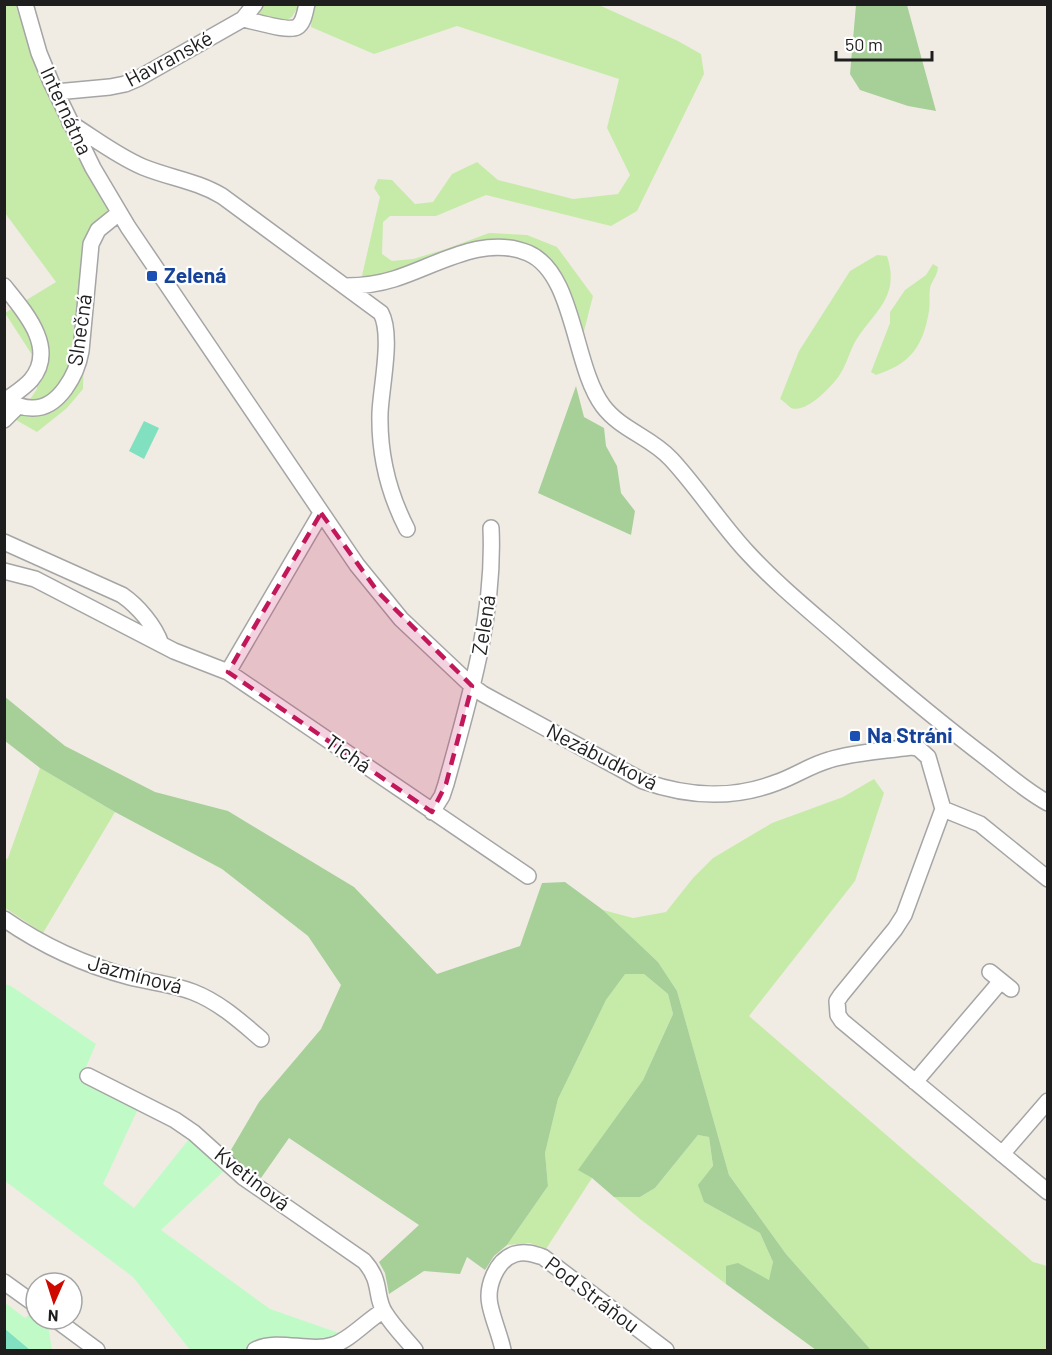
<svg xmlns="http://www.w3.org/2000/svg" width="1052" height="1355" font-family="Barlow,sans-serif">
<style>
.grass{fill:#c6eba9}
.forest{fill:#a6d098}
.park{fill:#c0fbc7}
.pitch{fill:#80e0bf}
.lines{fill:none;stroke-linecap:round;stroke-linejoin:round}
.minor-casing{stroke:#a5a5a5;stroke-width:18}
.minor{stroke:#fff;stroke-width:15}
.marked{fill:#c2185b;fill-opacity:0.2;stroke:#c2185b;stroke-width:4.5;stroke-dasharray:12 8;stroke-linejoin:round}
.transit-dot{fill:#1a4fb4;stroke:#fff;stroke-width:2}
.labels{text-anchor:middle;stroke-width:4.5;stroke-linejoin:round;paint-order:stroke}
.street-label{font-size:21px;fill:#1e1e1e;stroke:#fff}
.transit-label{font-size:21px;font-weight:bold;fill:#164399;stroke:#fff;text-anchor:start}
</style>
<rect width="100%" height="100%" fill="#f0ece4"/>
<!-- grass -->
<path class="grass" d="M15 4 48 97 115 223 86 256 83 389 67 408 37 432 16 420 37 389 36 361 5 313 56 282 5 213 4 5Z
M264 5H299L292 17 283 22 257 17Z
M312 5H599L678 41 701 54 704 74 637 211 611 226 486 195 436 216H390L383 222 382 254 392 261 413 259 446 249 489 233 527 235 557 247 593 296 583 335 558 269 541 251 514 241 482 242 374 278 361 280 380 197 374 188 378 179 392 180 415 204 433 202 452 174 477 162 498 180 573 199 618 194 630 175 607 128 619 79 457 26 374 54 311 27Z
M877 255 887 256C901 298 873 312 855 342 849 353 846 366 839 376 831 387 806 414 791 408 788 406 784 401 780 399L799 351 850 271Z
M933 264 938 267C937 277 932 280 930 288 929 295 930 304 929 311 923 347 910 364 876 375L871 372 890 323V312L905 290 926 275Z
M40 768 115 812 43 933 5 908V860L8 858Z
M874 779 884 793 855 881 749 1016 1033 1262 1047 1266V1350H871L786 1254 729 1175 677 991 658 962 603 910 633 918 666 912 693 878 713 858 772 823 843 797Z
M625 973 644 974 668 994 673 1014 643 1080 579 1170 592 1178 546 1249 530 1243 507 1245 548 1186 545 1153 558 1099 606 1000Z
M698 1135 709 1137 713 1167 704 1202 760 1233 773 1262 770 1280 726 1267V1284L640 1219 614 1197H640L655 1188Z"/>
<!-- forest -->
<path class="forest" d="M856 5H907L936 111 908 106 860 90 850 74Z
M576 386 584 417 604 428 606 446 617 466 621 493 635 511 631 535 538 493Z
M4 696 65 746 155 792 228 811 354 887 437 974 520 946 542 883 565 882 603 910 658 962 677 991 729 1175 786 1254 871 1350H816L726 1284V1266L738 1263 769 1280 773 1262 760 1233 704 1202 698 1185 713 1166 709 1137 698 1135 655 1188 640 1197H614L592 1178 578 1170 643 1080 673 1014 668 994 644 974H625L606 1000 558 1099 545 1153 548 1186 507 1245 494 1256 485 1270 467 1257 460 1274 424 1271 389 1294 385 1273 379 1262 419 1225 289 1138 261 1178 228 1155 259 1102 321 1029 341 985 308 936 222 869 115 812 40 768 5 741Z"/>
<!-- park -->
<path class="park" d="M5 984 11 986 96 1044 80 1081 138 1109 103 1184 134 1208 189 1139 224 1171 161 1230 270 1309 339 1333C335 1335 331 1337 326 1338 300 1344 264 1330 244 1350H190L133 1277 5 1181Z
M4 1302 25 1318 33 1312 36 1314V1319H43L48 1325 52 1350H5Z"/>
<!-- pitch -->
<path class="pitch" d="M144 421 159 428 144 459 129 451Z
M4 1329H5L30 1350H5Z"/>
<g class="lines">
<!-- minor casing -->
<g class="minor-casing">
<path id="minor" d="M25 4 39 53 51 82 93 168 128 227 357 565 401 619 472 686 483 694 643 781C688 797 732 800 778 782 795 776 811 765 829 760 855 752 883 751 911 747L918 748 928 757 943 809 904 915 895 929 841 995 837 1001 838 1015 842 1021 1048 1192
M243 19C255 21 287 32 297 27 304 23 305 11 307 4
M56 92 110 87 125 84 139 78 243 19 255 4
M70 123C94 138 117 156 143 167 170 178 197 181 222 196L381 313C393 335 381 387 380 413 379 453 389 494 407 529
M4 286C24 311 58 348 31 380 24 388 14 394 6 400
M346 286C363 286 378 284 394 279 436 266 483 234 528 253 575 273 573 366 603 406 621 430 651 437 671 459 698 488 720 523 747 552 781 589 821 620 858 653 901 690 944 726 989 760 1008 775 1026 791 1048 803
M4 400C13 404 22 408 32 408 59 409 77 374 81 351L91 244 98 230 119 213
M4 420 18 406
M4 542 122 595C138 606 155 626 161 644
M4 571 35 579 174 651 228 672 528 876
M228 672 321 513
M943 809 980 824 1048 879
M432 812 442 796 446 784C469 700 495 616 491 528
M4 919C43 946 84 965 130 977 150 982 173 984 193 992 219 1002 240 1021 261 1039
M990 972 1011 989
M88 1076 175 1120 194 1133 243 1177 364 1261C383 1282 374 1296 385 1313 393 1326 405 1338 415 1350
M915 1082 1001 981
M1002 1154 1048 1101
M4 1282 36 1305
M55 1319 97 1350
M255 1350C278 1338 309 1353 333 1345 350 1340 367 1320 383 1311
M503 1350C500 1335 493 1320 490 1305 486 1287 496 1260 515 1254 525 1251 534 1254 543 1257L666 1350"/>
</g>
<!-- minor -->
<use href="#minor" class="minor"/>
</g>
<!-- marked area -->
<path class="marked" d="M321 513 378 592 472 686 446 784 432 812 228 672Z"/>
<!-- markers -->
<g class="transit-dot">
<rect x="146" y="270" width="12" height="12" rx="3"/>
<rect x="849" y="730" width="12" height="12" rx="3"/>
</g>
<g class="labels">
<!-- street labels -->
<g class="street-label">
<text transform="translate(169 59) rotate(-28)" y="7">Havranské</text>
<text transform="translate(66 111) rotate(65)" y="7">Internátna</text>
<text transform="translate(80 330) rotate(-82)" y="7">Slnečná</text>
<text transform="translate(484 625) rotate(-81)" y="7">Zelená</text>
<text transform="translate(348 754) rotate(35)" y="7">Tichá</text>
<text transform="translate(602 757) rotate(27)" y="7">Nezábudková</text>
<text transform="translate(135 975) rotate(15)" y="7">Jazmínová</text>
<text transform="translate(252 1179) rotate(38)" y="7">Kvetinová</text>
<text transform="translate(592 1295) rotate(37)" y="7">Pod Stráňou</text>
</g>
<!-- transit labels -->
<g class="transit-label">
<text x="164" y="283">Zelená</text>
<text x="867" y="743">Na Stráni</text>
</g>
</g>
<!-- border -->
<rect width="1052" height="1355" fill="none" stroke="#1e1e1e" stroke-width="12"/>
<!-- north arrow -->
<g transform="translate(54 1301) rotate(183)"><circle r="28" fill="#ffffff" stroke="#a5a5a5" stroke-width="1.5"/>
<path d="M0-4.5L10 22L0 15L-10 22Z" fill="#cd0900"/>
<text y="-9" font-size="16" font-weight="bold" text-anchor="middle" fill="#1e1e1e">N</text>
</g>
<!-- scale -->
<path d="M836 51v9h96v-9" fill="none" stroke="#1e1e1e" stroke-width="3"/>
<text x="845" y="51" font-size="18" fill="#1e1e1e" stroke="#ffffff" stroke-width="4.5" paint-order="stroke">50 m</text>
</svg>
